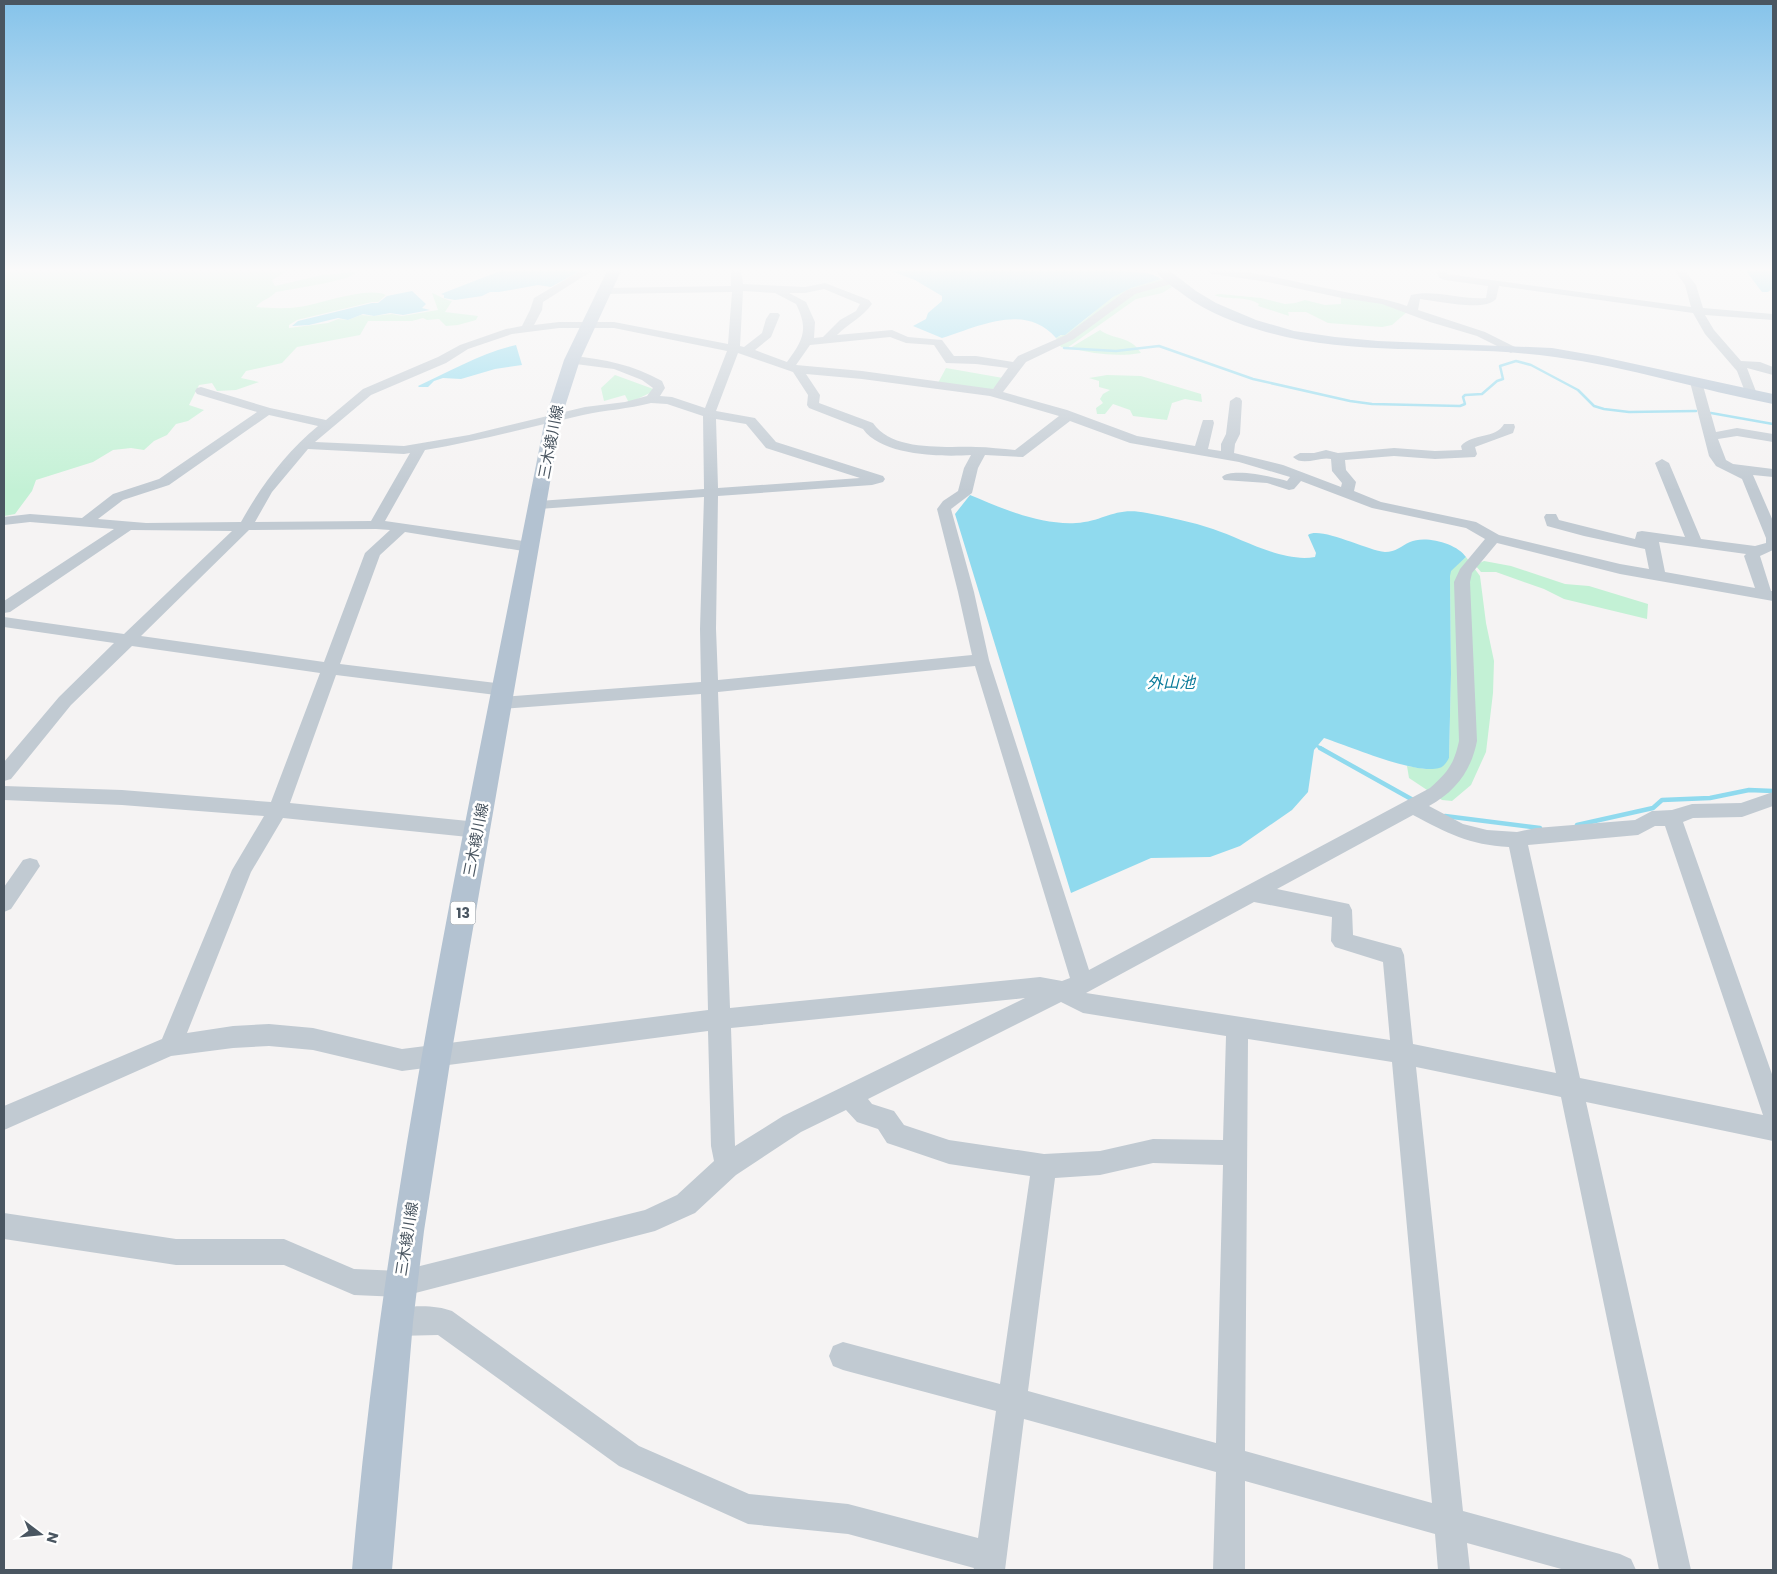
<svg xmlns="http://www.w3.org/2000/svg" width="1777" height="1574" font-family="Poppins,'Noto Sans JP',sans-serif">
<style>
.green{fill:#c3f1d5}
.water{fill:#90daee}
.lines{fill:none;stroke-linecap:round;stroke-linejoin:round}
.stream-far2{stroke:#90daee;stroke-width:2.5}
.stream-far1{stroke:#90daee;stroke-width:3}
.stream{stroke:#90daee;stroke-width:4.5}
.minor{fill:#c1cad2;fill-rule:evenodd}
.major{fill:#b3c2d1;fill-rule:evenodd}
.labels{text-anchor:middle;stroke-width:5;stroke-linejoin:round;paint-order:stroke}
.shield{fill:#fff;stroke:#808990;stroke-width:1}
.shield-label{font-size:14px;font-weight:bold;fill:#4a5661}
.street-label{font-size:15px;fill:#4a5661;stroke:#fff}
.water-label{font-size:16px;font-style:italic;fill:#0c7c9b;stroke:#fff}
</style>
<rect width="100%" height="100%" fill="#f5f3f3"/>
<!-- green -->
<path class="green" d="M4 271H287L272 280 275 286 322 275 357 272C350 281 291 289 276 292 270 299 261 300 256 307 270 308 285 309 299 307 322 304 366 286 386 295L378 302H372L297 320 289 325V328L328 323 338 319 348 320 361 315 373 316 392 314 402 316 438 310 432 293C439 295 444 300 452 301L445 312 478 316 476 320 458 325 446 326 439 319 427 320 423 318 412 321H368L360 335 297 347 282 363 246 371 241 378 259 382 236 390 217 391 212 383 199 385 189 405 204 410 188 421 176 424 167 435 154 441 144 450 131 448 113 450 93 462 36 480 32 491 15 514 4 516Z
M1161 279H1165L1172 287 1162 293 1136 299 1067 348 1061 347 1056 338C1079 328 1092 312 1113 297 1127 287 1145 284 1161 279Z
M1220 294 1261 298 1285 304 1295 303 1305 300 1325 305 1341 304V298L1372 299 1408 311 1392 325 1382 327 1328 323 1306 312H1288L1289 316 1258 306 1259 304C1245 295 1229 301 1214 295Z
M1100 330C1113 340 1130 335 1141 353 1117 357 1094 354 1070 348Z
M946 368 1003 378 992 390 938 383Z
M615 375 656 390 629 403 625 395 604 401 601 388Z
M1107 375 1141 376 1201 394 1202 402 1185 399 1172 403 1167 420 1133 416 1130 410 1113 404 1105 414H1097L1096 408 1103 403 1100 399 1103 394 1110 390 1099 387V381L1089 378Z
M1466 557 1480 576 1486 623 1494 661 1493 693 1486 752 1471 785 1452 801 1442 800 1409 778 1407 766 1426 769 1449 758 1451 674 1450 576V571Z
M1484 561 1511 566 1565 584 1589 586 1648 604 1647 619 1564 599 1544 589 1496 572H1481L1475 565Z"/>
<!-- water -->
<path class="water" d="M500 271H580L551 287 538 285 499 292H490L482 296 455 300 444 298V295L441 294Z
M891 271H1127C1140 274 1148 270 1161 279L1131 288 1113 297 1065 335H1061L1056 338C1025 302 978 327 942 338L913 326 926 319 928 313 942 301V296L915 280Z
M1746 271H1773V288L1768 292H1762Z
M412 291 426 304 422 308 430 310 403 315 390 313 374 316 363 314 348 320 338 318 309 325 292 326 298 321 372 303H378L387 296Z
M516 345 522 365 495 369 461 379 443 378 434 381 428 387H419L418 386C451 371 481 353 516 345Z
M970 495C1004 509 1039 525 1076 523 1105 521 1115 506 1147 513 1169 517 1192 522 1213 529 1243 539 1283 563 1315 557L1316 553 1308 535C1320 526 1366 550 1385 552 1396 552 1401 546 1410 542 1424 535 1457 543 1466 557L1451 571 1450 576 1451 674 1449 758C1446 763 1444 767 1439 768 1415 775 1349 746 1324 738L1314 750 1308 792 1292 810 1240 846 1210 857 1151 858 1071 893 955 514Z"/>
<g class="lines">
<!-- stream-far2 -->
<path class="stream-far2" d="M1064 348 1116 351 1159 346 1253 379 1350 401 1372 404 1460 406 1465 404 1463 397 1465 395 1482 394 1497 381 1503 379 1500 366 1516 361 1531 365 1578 390 1594 406 1604 409 1629 412 1696 411
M1711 413 1773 424"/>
<!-- stream-far1 -->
<path class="stream-far1" d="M1317 746 1323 749"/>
<!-- stream -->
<path class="stream" d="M1320 748 1413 800
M1445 816 1540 828
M1577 825 1653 808 1662 800 1710 798 1749 790 1773 791"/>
<!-- minor -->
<path class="minor" d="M580 271H592L543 302 542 310 534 325 559 322H614L728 344 732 292 604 294 599 291 604 288 731 286V271H741L743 284 805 287 825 283 869 300 872 304C862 318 849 323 837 335L892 330 908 337 942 340 954 356H976L1013 362 1018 356 1066 335 1127 290 1174 277 1178 278 1179 280 1178 282 1135 294 1074 339 1026 362 1003 392 1067 410 1137 436 1195 446 1202 423 1203 420H1213L1214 423 1208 449 1221 451V444L1226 434 1230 401 1236 397 1240 398 1242 401 1240 434 1235 444 1234 453 1283 465 1341 487 1342 483 1332 471 1331 459C1320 456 1303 467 1293 457L1300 453H1314L1326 450 1338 453 1394 448 1435 451 1462 450 1461 446C1472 433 1496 439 1504 424H1514L1515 427 1513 433 1475 447 1477 454 1475 457 1435 459 1394 456 1345 460 1346 470 1356 482 1354 491 1381 502 1476 522 1499 535 1620 564 1649 569 1645 549 1584 536 1547 526 1544 517 1546 514H1556L1559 520 1635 539 1637 532 1642 531 1685 537 1655 463 1662 459 1669 463 1701 539 1755 546 1766 543V538L1742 479 1716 466 1709 456 1690 382 1696 378 1702 382 1716 432 1737 428 1773 434V442L1737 436 1718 439 1726 460 1733 464 1773 469V477L1753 475 1773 521V550L1760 556 1771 591H1773V601L1620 574 1497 543 1472 573 1470 582 1477 741C1471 771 1456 791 1429 806L1463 824 1487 830 1517 832 1536 828 1635 820 1652 811 1672 810 1692 804 1741 803 1773 792V806L1742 817 1693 818 1683 822 1773 1077V1141L1586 1102 1691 1570H1659L1561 1097 1416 1067 1463 1511 1620 1554 1631 1559 1636 1570H1565L1467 1543 1470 1570H1438L1435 1534 1245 1481V1570H1213L1216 1472 1024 1419 1005 1570H973L974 1568 848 1534 748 1524 619 1466 438 1335 396 1336 386 1332 382 1322 386 1312C404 1305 434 1304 452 1311L639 1446 749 1494 848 1504 978 1538 996 1411 843 1370 833 1366 829 1356 833 1346 843 1342 1000 1384 1030 1176 949 1164 896 1146 887 1143 878 1129 857 1122 846 1110 801 1132 736 1175 695 1213 655 1231 400 1297 354 1295 284 1265H176L4 1239V1213L176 1239H284L354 1269 400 1271 645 1210 677 1195 714 1161 711 1146 708 1031 402 1071 313 1050 269 1046 233 1048 171 1056 4 1130V1106L162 1039 232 870 264 816 122 805 4 800V786L122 790 271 802 320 673 132 646 71 705 11 779 4 781V762L59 697 114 643 4 627V617L124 634 232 531 131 530 10 612 4 613V601L114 529 30 522 4 525V517L30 514 82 518 113 494 159 479 257 412 197 394 195 391 197 388 201 387 270 408 326 420 363 389 438 357 460 345 506 329 522 326 530 310 534 298ZM824 289 860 304 856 311 840 320 823 337 814 338 815 322 806 302 789 293H805ZM743 291 775 293 796 304C809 330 803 340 787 362L755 350 771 337 780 315 778 313H770L766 319 762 333 744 347 740 346ZM559 328H614L727 351 705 408 672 397 660 396 665 388 662 381C633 365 605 359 572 356L568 357 566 360 568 363 614 369 642 380 653 388 647 396 625 402 585 407 469 435 404 446 315 442 371 395 446 363 468 349 512 334ZM890 337 906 343 934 345 946 363 976 364 1008 368 993 389 862 371 796 365 810 345ZM738 353 793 372 808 395 807 405 809 408 863 429C882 456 942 457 971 455L964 468 958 491 943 501 937 509 958 592 972 655 718 680 716 629 718 496 872 485 883 482 885 479 883 476 776 442 755 418 716 411ZM806 374 862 379 990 396 1059 416 1015 450C1002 449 989 447 976 447 945 446 893 452 873 423L819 403 820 395ZM651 403 667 404 703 416 704 489 539 501 534 502 532 505 534 508 539 509 704 497 700 629 701 682 502 697 496 699 493 703 496 707 502 709 701 694 708 1010 402 1049 313 1028 269 1024 233 1026 187 1033 251 872 283 818 478 838 485 835 488 830 485 825 478 822 290 803 336 675 504 696 510 694 513 690 510 686 504 684 340 664 380 555 405 532 523 551 535 548 537 545 535 542 523 541 385 521 425 450C478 441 530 427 583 415 606 410 628 409 651 403ZM269 415 318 426C286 452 261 486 241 522L146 523 98 519 123 500 169 485ZM716 419 746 424 766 448 860 478 718 488ZM1070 421 1130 443 1239 462 1290 477 1287 481C1274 477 1231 467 1222 477L1224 480 1267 483 1289 490 1294 489 1301 481 1372 508 1466 528 1485 539 1460 569 1454 582 1459 741C1454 764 1448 772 1430 788L1089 970 989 660 974 592 951 509 972 493 978 468 985 455 1023 457ZM308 449 404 454 410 453 371 521 255 522 272 492ZM376 529 390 530 365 553 324 662 141 636 249 530ZM1659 542 1746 554 1744 556 1755 588 1665 572ZM975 666 1070 978 1062 981 1040 977 730 1008 718 692ZM1413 815C1447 833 1469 845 1509 847L1556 1073 1413 1044 1404 955 1401 948 1353 935 1352 910 1349 904 1277 889ZM1655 826H1665L1763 1115 1580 1078 1528 845 1638 835ZM1254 902 1332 917 1331 941 1335 947 1383 962 1390 1040 1086 993ZM1025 998 783 1116 735 1146 731 1028ZM1061 1002 1083 1013 1226 1036 1223 1140 1153 1139 1100 1151 1044 1154 949 1140 904 1125 894 1111 872 1104 868 1099ZM1248 1039 1392 1062 1432 1503 1245 1451ZM1153 1163 1223 1165 1216 1443 1028 1391 1055 1178 1100 1175Z
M1207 271C1251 268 1296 283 1340 291 1363 296 1385 298 1407 306L1411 295C1433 289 1462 300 1486 298L1488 286 1445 280 1439 278 1436 271H1446L1447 274 1691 307 1685 285 1675 271H1685L1696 285 1703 308 1773 314V320L1705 315 1714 330 1741 361 1760 362 1773 367V375L1747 368 1757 394 1751 398 1747 397 1737 371 1705 334 1693 313 1499 286 1496 299C1485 312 1437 301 1420 299L1418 310 1485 332 1515 347 1517 349 1511 353 1477 336 1430 322 1382 304 1342 298 1268 282 1212 274Z
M30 858 37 860 40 866 11 909 4 912V887L23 860Z"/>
<!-- major -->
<path class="major" d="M607 271H621L580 360 561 419 451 1056 424 1231 413 1322 392 1570H352C385 1182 471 801 545 419L564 360Z
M1156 271H1170L1196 291 1216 303 1256 320 1294 331 1335 337 1378 341 1552 348 1598 356 1773 394V404C1700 390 1629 367 1555 357 1458 343 1363 359 1266 332 1238 324 1208 313 1184 295 1175 288 1161 280 1156 271Z"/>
</g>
<!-- sky -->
<linearGradient id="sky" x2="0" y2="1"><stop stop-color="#85c3ea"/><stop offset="0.55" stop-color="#fafafa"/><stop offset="1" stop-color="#fafafa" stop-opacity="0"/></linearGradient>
<rect width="1777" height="491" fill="url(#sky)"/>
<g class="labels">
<!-- shield labels -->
<rect class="shield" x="450.5" y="901.5" width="25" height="23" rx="4"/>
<g class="shield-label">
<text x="463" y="918">13</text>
</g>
<!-- street labels -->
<g class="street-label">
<text transform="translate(551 442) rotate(-79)" y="5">三木綾川線</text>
<text transform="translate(476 840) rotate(-79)" y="5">三木綾川線</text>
<text transform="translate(407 1239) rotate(-81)" y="5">三木綾川線</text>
</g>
<!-- water labels -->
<g class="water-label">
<text x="1171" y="688">外山池</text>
</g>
</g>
<!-- border -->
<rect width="1777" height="1574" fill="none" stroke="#4a5661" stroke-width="10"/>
<!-- north arrow -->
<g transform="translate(40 1534) rotate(106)" stroke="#ffffff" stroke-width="4" paint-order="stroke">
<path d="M0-4L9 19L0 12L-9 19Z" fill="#4a5661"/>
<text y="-8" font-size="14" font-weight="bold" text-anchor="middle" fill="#4a5661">N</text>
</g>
</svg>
